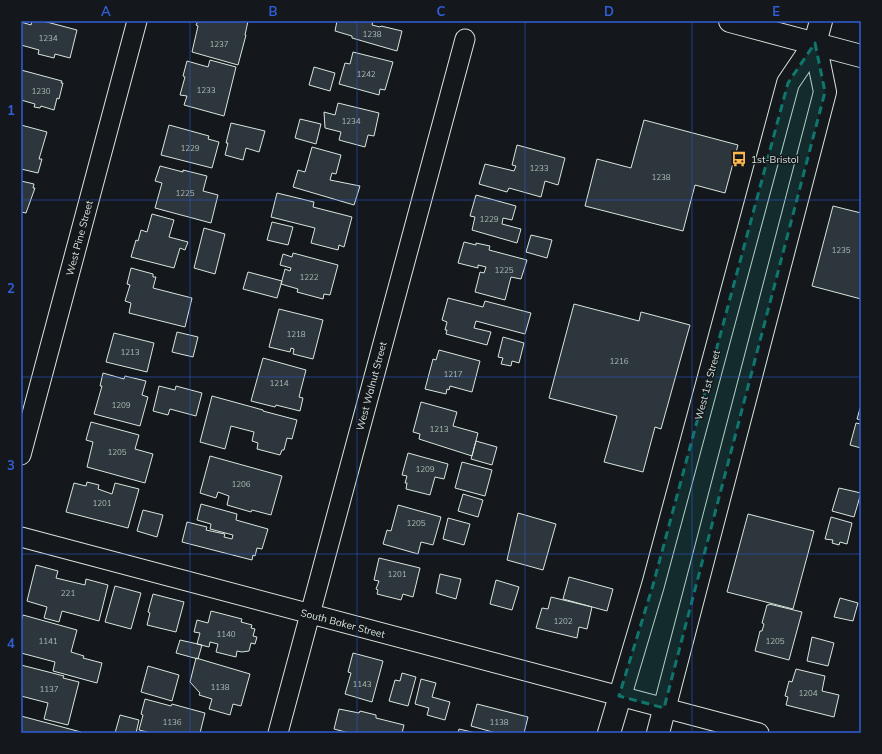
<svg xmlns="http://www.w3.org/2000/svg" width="882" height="754" font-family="Mulish,sans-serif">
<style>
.building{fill:#2c363c;stroke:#d8e6dc}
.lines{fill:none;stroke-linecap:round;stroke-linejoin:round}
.street-casing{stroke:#d8e6dc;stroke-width:21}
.secondary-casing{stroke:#d8e6dc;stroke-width:24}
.primary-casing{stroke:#d8e6dc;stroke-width:24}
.street{stroke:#14181c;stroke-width:19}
.secondary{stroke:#14181c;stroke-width:22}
.primary{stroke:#14181c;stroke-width:22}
.marked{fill:#0f766e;fill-opacity:0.2;stroke:#0f766e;stroke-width:3;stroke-dasharray:8 5;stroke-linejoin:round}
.grid{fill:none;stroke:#305dd8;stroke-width:1;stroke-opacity:0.55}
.labels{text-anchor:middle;stroke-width:3;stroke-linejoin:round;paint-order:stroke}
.number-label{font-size:8px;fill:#adbab4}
.poi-label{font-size:10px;fill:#d8e6dc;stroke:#14181c;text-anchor:start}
.street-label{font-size:10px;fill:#d8e6dc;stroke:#14181c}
.neatline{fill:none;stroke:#305dd8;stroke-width:1.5}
.grid-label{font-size:13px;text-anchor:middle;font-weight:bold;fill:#305dd8}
</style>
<rect width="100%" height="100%" fill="#14181c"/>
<!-- building -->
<path class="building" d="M32 21H43L77 30 70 58 55 54 54 58 38 54 39 50 21 45V22L31 25Z
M198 21H248L245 35H246L238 65 192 52 198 26 196 25Z
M337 21H373L372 25 380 27 381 26 402 31 397 51 352 38V36L335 31Z
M353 52 393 62 385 90 380 89 379 95 339 84 345 63 350 64Z
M210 60 236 67 224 116 184 105 187 96 180 95 185 77 183 76 187 61 208 67Z
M314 67 335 73 330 91 309 85Z
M21 70 62 81 61 83H63L59 99 57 98 54 110 41 106 40 108 34 107 35 104 21 100Z
M338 103 379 113 374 136 368 135 365 147 339 140 341 132 325 128 324 112 335 115Z
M300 119 321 124 316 144 295 138Z
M644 120 738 145 725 193 695 185 683 231 585 206 597 159 631 168Z
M231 123 265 131 259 152 246 148 243 160 225 155 228 143H226Z
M21 125 47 132 39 159H42L38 173 21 169Z
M169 125 209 136 208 139 219 142 212 168 161 155Z
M517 145 565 158 558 185 545 181 541 197 509 188 507 192 479 184 485 164 514 171 516 166 512 165Z
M312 147 341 155 336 174 332 173 330 180 360 186 354 205 293 187 298 170 305 172Z
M160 166 183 172V170L207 176 203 191 218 195 211 223 155 208 162 183 155 181Z
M21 181 34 184 33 188H35L26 213 21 212Z
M277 193 314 202 313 207 352 217 344 247 339 245 338 250 311 243 315 228 271 217Z
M476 195 516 206 512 220 503 218 502 224 521 229 517 243 472 230 475 217 470 216Z
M833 206 861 213V299L812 286Z
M152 214 174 220 169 237 188 242 185 250 180 248 174 268 131 257 136 240 138 241 141 230 147 232Z
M272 222 293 227 288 245 267 240Z
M204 228 225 234 215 274 194 268Z
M531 235 552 240 547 258 526 252Z
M464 242 476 245V243L490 246 489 250 527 260 521 279 511 277 505 300 475 292 480 272 484 273 486 267 478 265V268L458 263Z
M293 253 338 265 330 295 324 294 323 299 297 292 298 289 281 284 285 269 290 271 291 268 280 265 283 254 292 257Z
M131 268 153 274V277H156L153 288 192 298 185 327 129 313 131 303 125 301 130 285 127 284Z
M248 272 282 281 277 298 243 289Z
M448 298 483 307 485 301 531 313 525 334 476 321 474 328 491 332 487 345 446 334 447 330H445L447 322 442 320Z
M574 304 639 321 641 312 690 325 661 429 655 427 643 472 604 462 617 416 549 398Z
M279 309 323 320 313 359 293 354 294 349 291 348 290 352 269 347Z
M177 332 198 337 193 357 172 352Z
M114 333 154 343 147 372 106 362Z
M503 337 524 343 519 363 512 361 511 366 501 364 503 358 498 357Z
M439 350 480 361 472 392 450 386 449 390 447 389 446 394 425 389 433 359 436 360Z
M263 358 306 370 299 397 303 398 300 411 276 405 275 407 251 401Z
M103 373 124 379 125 376 146 381 142 395 148 397 140 426 94 414 102 386H100Z
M159 386 175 390 176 386 202 393 196 416 170 409 168 415 153 411Z
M212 396 263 410V411L297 420 292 439 287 438 284 450H282L280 455 257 449 258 443 252 441 254 432 231 426 225 449 200 442Z
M421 402 457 412 453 426 478 433 472 456 419 439 420 434 413 432Z
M861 405V420L857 419Z
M91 422 139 435 135 449 153 454 145 483 87 467 93 442 86 440Z
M856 423 861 424V448L850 445Z
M476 441 497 447 492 465 471 459Z
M408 453 448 464 444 479 435 477 430 495 406 489 407 483H405L407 476 402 475Z
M210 456 282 476 271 515 252 510 251 512 227 505 229 496 218 492 216 498 200 493Z
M462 462 492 470 485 496 455 488Z
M87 482 99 485 98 489 112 494 115 483 139 489 128 528 66 512 74 483 86 486Z
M839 488 861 493 854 517 832 511Z
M463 494 483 500 478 517 458 511Z
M201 504 237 514 236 520 268 529 262 549 257 548 255 556 253 555 252 560 182 542 187 522 207 527 206 530 225 534 224 537 232 539 233 535 210 529 211 524 197 520Z
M398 505 441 517 433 545 421 542 418 554 383 544 387 530 391 531Z
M143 510 163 515 157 537 137 531Z
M518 513 556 524 543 570 507 560Z
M748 514 814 531 793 609 727 592Z
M831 517 852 523 847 544 840 542 839 545 832 543 833 540 825 539Z
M448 518 470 524 464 545 443 539Z
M379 558 420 568 413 597 403 594 401 600 377 594 378 590 376 589 379 581 374 580Z
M36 565 58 571 56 578 85 585 86 579 108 585 99 621 62 611 59 622 44 618 47 607 27 601Z
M440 574 461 579 456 599 436 593Z
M569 577 613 589 607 611 563 599Z
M496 580 519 587 512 610 490 604Z
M115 586 141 593 131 629 105 622Z
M153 594 184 602 176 632 147 625 150 613 148 612Z
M551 597 592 607 587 629 579 627 577 638 536 628 542 608 548 609Z
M840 598 858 603 853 621 834 617Z
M769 604 802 612 789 660 755 651 760 631H762L764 624 762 623 767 605H769Z
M211 611 242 619 241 622 252 625 251 628 255 629 253 636 257 637 255 644 251 643 249 651 242 652 237 651 236 657 216 652 218 644 210 642 209 647 197 644 200 633 194 632 197 620 208 623Z
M23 615 77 630 71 652 84 656 83 658 102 663 97 683 53 671 55 662 21 653V621Z
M812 637 834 643 828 666 807 661Z
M180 640 202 645 198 659 176 653Z
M353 653 383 661 372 702 345 694 351 673 348 672Z
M196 658 250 674 241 706 233 704 230 715 209 709 212 699 199 695 200 693 190 682Z
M21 665 64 676 63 678 79 682 68 725 44 719 48 703 21 696Z
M148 666 179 675 172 701 141 692Z
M796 669 825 676 822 691 839 695 834 717 786 705 788 697 785 696 789 681 792 682Z
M402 673 416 677 408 706 389 701 395 680 400 681Z
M421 679 436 683 432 697 450 702 445 720 427 715 429 708 415 704Z
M145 699 171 706 172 704 205 713 200 733H151L139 730 143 715 141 714Z
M477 704 528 717 524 733H496L471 726Z
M339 709 359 713 360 711 376 715V718L404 725 402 733H349L334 729Z
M120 715 139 720 136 733H115Z
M21 716 81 732V733H21Z
M459 729 476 733H458Z"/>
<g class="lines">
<!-- street casing -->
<g class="street-casing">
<path id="street" d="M21 455 137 21
M21 537 759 733
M278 733 465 39"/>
</g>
<!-- secondary casing -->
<g class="secondary-casing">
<path id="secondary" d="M609 733 653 585 788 83 815 43 821 21
M658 733 825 92 815 43"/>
</g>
<!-- primary casing -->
<g class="primary-casing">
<path id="primary" d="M730 21 861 56"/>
</g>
<!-- street -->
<use href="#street" class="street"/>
<!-- secondary -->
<use href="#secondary" class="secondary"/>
<!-- primary -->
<use href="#primary" class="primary"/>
</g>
<!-- marked area -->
<path class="marked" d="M815 43 825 92 664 708 619 696 653 585 788 83Z"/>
<!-- grid -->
<path class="grid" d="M190 21V733M357 21V733M525 21V733M692 21V733M21 200H861M21 377H861M21 554H861"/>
<!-- icons -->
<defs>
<g id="bus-bare" transform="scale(1.2)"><path d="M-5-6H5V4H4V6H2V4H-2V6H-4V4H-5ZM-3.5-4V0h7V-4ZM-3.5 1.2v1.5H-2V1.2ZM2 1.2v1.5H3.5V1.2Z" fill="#ffb74d" stroke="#14181c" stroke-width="2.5" paint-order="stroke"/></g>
</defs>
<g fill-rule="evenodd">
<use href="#bus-bare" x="739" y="159"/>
</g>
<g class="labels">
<!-- number labels -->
<g class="number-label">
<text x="372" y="37">1238</text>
<text x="48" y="41">1234</text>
<text x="219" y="47">1237</text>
<text x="366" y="77">1242</text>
<text x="206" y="93">1233</text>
<text x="41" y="94">1230</text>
<text x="351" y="124">1234</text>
<text x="190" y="151">1229</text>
<text x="539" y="171">1233</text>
<text x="661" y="180">1238</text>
<text x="185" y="196">1225</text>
<text x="489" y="222">1229</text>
<text x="841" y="253">1235</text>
<text x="504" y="273">1225</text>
<text x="309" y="280">1222</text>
<text x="296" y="337">1218</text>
<text x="130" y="355">1213</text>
<text x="619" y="364">1216</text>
<text x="453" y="377">1217</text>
<text x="279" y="386">1214</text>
<text x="121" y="408">1209</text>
<text x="439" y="432">1213</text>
<text x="117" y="455">1205</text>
<text x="425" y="472">1209</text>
<text x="241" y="487">1206</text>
<text x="102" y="506">1201</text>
<text x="416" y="526">1205</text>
<text x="397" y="577">1201</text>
<text x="68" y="596">221</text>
<text x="563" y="624">1202</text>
<text x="226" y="637">1140</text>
<text x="48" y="644">1141</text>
<text x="775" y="644">1205</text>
<text x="362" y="687">1143</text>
<text x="220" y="690">1138</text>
<text x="49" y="692">1137</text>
<text x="808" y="696">1204</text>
<text x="172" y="725">1136</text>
<text x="499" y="725">1138</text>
</g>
<!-- poi labels -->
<g class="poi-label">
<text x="751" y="163">1st-Bristol</text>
</g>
<!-- street labels -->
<g class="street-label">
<text transform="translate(79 238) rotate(-75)" y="4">West Pine Street</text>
<text transform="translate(707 385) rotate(-75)" y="4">West 1st Street</text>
<text transform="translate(371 386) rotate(-75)" y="4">West Walnut Street</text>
<text transform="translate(343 623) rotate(15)" y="4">South Baker Street</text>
</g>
</g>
<!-- border -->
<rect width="882" height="754" fill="none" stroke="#14181c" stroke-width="44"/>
<rect x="22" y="22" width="838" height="710" class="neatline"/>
<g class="grid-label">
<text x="106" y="16">A</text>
<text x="273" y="16">B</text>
<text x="441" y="16">C</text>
<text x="609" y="16">D</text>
<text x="776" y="16">E</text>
<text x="11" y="115">1</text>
<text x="11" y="293">2</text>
<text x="11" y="470">3</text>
<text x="11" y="648">4</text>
</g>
</svg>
